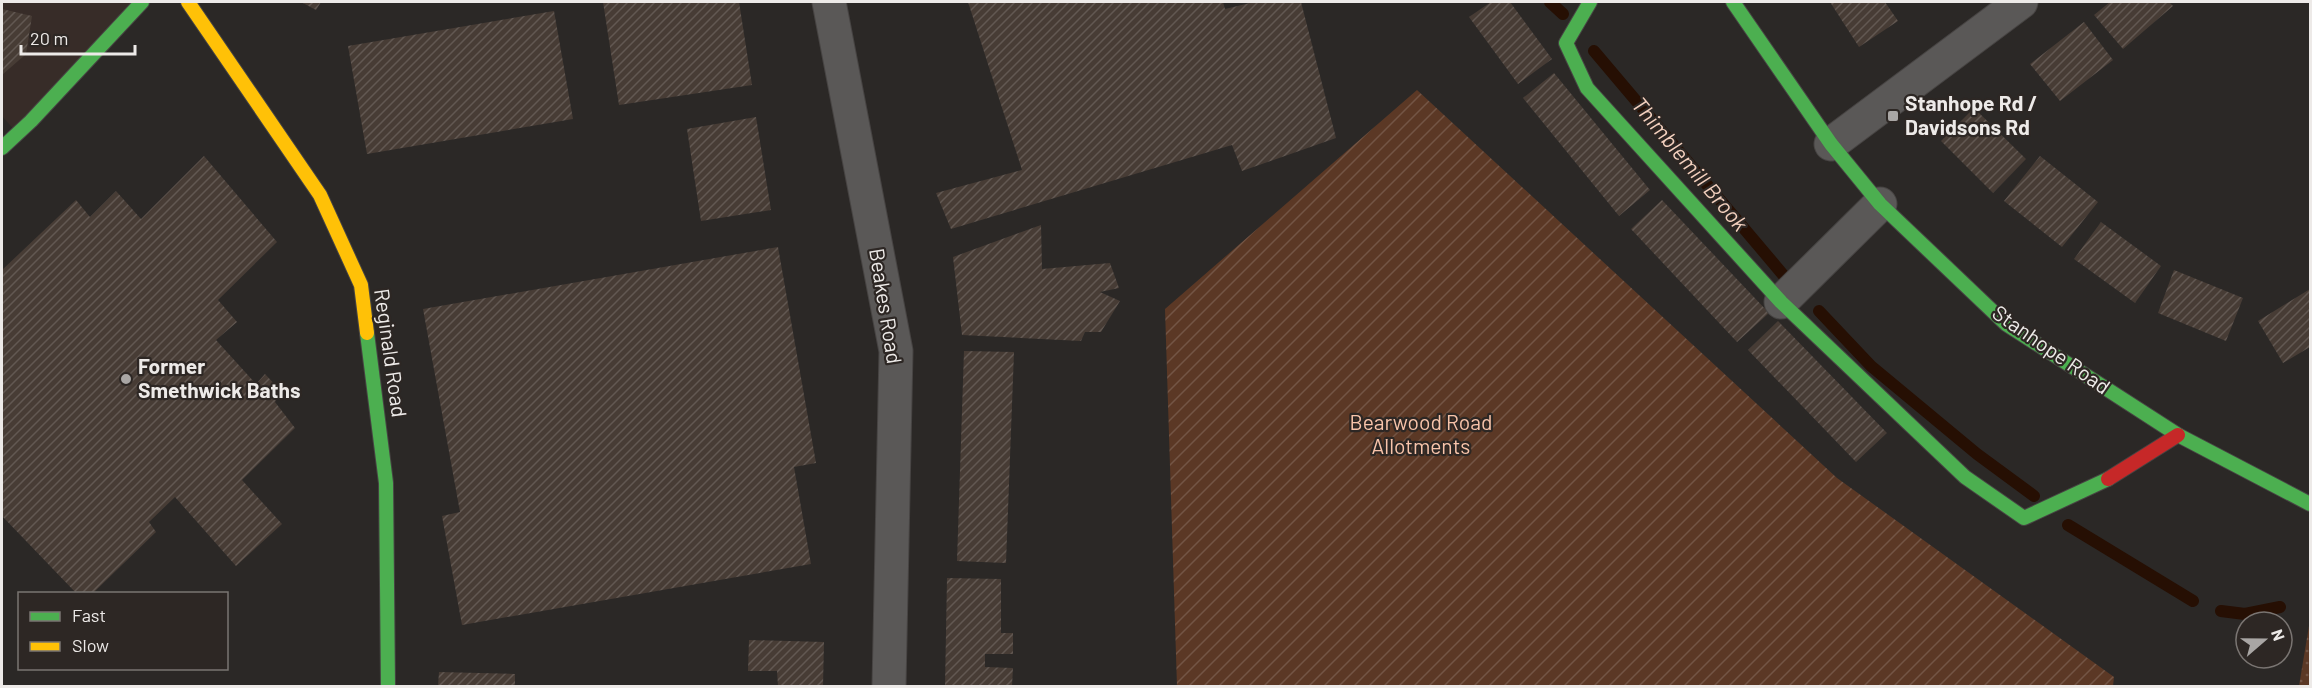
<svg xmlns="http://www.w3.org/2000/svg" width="2312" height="688" font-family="Barlow,sans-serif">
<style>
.built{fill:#372c28}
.grass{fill:url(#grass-dots)}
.garden{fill:url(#garden-furrows)}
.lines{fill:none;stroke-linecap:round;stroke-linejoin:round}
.stream{stroke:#260f03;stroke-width:12}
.building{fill:url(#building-hatch)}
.street-casing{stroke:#474443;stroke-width:35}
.fast-casing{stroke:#474443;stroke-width:16}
.slow-casing{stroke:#474443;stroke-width:16}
.jam-casing{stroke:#474443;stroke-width:16}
.street{stroke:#5a5857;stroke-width:33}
.fast{stroke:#4caf50;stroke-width:14}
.slow{stroke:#ffc107;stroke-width:14}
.jam{stroke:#c62828;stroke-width:14}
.poi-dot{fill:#a9a6a4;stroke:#2d2724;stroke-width:2}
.labels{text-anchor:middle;stroke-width:4.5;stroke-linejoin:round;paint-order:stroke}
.poi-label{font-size:21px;font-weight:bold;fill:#edeae8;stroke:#2d2724;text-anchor:start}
.street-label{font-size:21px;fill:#edeae8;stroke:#2d2724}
.park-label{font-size:21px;fill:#f8c4aa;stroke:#2d2724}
.water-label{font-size:22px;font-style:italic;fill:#f3d0be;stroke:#2d2724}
</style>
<defs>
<pattern id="grass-dots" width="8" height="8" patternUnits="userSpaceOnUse" patternTransform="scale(1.5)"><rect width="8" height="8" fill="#5b3825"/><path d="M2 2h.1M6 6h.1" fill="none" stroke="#735545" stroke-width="1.8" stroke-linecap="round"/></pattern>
<pattern id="garden-furrows" width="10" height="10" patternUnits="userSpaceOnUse" patternTransform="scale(1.5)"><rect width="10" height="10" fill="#5b3825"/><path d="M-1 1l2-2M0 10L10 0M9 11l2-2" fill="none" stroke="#735545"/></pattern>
<pattern id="building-hatch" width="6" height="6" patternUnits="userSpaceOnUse" patternTransform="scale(1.5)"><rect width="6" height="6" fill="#473c35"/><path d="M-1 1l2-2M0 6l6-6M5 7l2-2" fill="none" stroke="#625852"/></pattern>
</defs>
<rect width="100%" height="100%" fill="#2b2826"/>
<!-- built -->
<path class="built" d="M2 2H132L17 133 2 116Z"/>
<!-- grass -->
<path class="grass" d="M2310 620V686H2299Z"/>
<!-- garden -->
<path class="garden" d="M1417 90 1837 478 2114 677 2113 686H1177L1165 309Z"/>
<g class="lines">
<!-- stream -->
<path class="stream" d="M1550 2 1563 14
M1594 51 1785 277
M1819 311 1871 366 1977 454 2034 496
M2068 525 2193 601
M2221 611 2245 614 2280 607"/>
</g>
<!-- building -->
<path class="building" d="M301 2H321L316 10Z
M603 2H739L752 85 619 105Z
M968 2H1223L1225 9 1254 2H1301L1336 138 1242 171 1232 145 951 229 936 193 1022 170Z
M1491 2H1510L1552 59 1518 84 1469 17Z
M1830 2H1885L1898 21 1859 47Z
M2110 2H2169L2173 6 2123 49 2094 15Z
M2 9 32 16 26 54 2 75Z
M554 11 573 119 367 154 348 46Z
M2084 22 2113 60 2060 101 2030 64Z
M1554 73 1650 190 1619 216 1523 98Z
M1974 108 2026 159 1993 193 1941 141Z
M756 117 771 210 701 221 687 129Z
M204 156 277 242 218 300 237 322 216 340 256 384 265 374 281 391 275 402 295 428 242 480 282 524 236 566 175 497 149 522 156 532 92 594H77L2 516V270L76 200 90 217 116 191 141 219Z
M2040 156 2098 202 2062 247 2004 201Z
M1662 200 1769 313 1737 342 1631 229Z
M2101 222 2161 266 2135 303 2074 259Z
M1041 225 1042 269 1110 263 1119 288 1100 292 1120 301 1101 332H1085L1081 341 962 335 953 257Z
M778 247 816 463 794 467 811 564 462 625 442 516 460 512 423 309Z
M2174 270 2243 298 2226 341 2158 313Z
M2310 289V347L2283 363 2258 321Z
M1778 321 1887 433 1856 462 1748 350Z
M964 351 1014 352 1006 563 957 561Z
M947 578 1001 579V633H1013V654H985V667L1013 668 1012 686H945Z
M749 640 824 642 823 686H778L777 671H748Z
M439 672 515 674V686H438Z"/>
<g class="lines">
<!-- street casing -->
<g class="street-casing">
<path id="street" d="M829 2 896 351 889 686
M1831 144 2021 2
M1781 302 1880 204"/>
</g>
<!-- fast casing -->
<g class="fast-casing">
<path id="fast" d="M1590 2 1566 43 1587 88 1781 302 1965 477 2024 518 2108 479
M1733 2 1831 144 1880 204 2006 324 2178 435 2310 504
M2 148 31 121 142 2
M367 333 386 483 388 686"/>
</g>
<!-- slow casing -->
<g class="slow-casing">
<path id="slow" d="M188 2 320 195 361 285 367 333"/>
</g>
<!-- jam casing -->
<g class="jam-casing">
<path id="jam" d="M2108 479 2178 435"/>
</g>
<!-- street -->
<use href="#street" class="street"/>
<!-- fast -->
<use href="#fast" class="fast"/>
<!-- slow -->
<use href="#slow" class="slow"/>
<!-- jam -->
<use href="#jam" class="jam"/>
</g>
<!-- markers -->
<g class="poi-dot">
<rect x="1887" y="110" width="12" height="12" rx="3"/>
<circle cx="126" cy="379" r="6"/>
</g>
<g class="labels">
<!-- poi labels -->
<g class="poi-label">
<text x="1905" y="111">Stanhope Rd /<tspan x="1905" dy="24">Davidsons Rd</tspan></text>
<text x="138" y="374">Former<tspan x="138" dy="24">Smethwick Baths</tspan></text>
</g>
<!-- street labels -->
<g class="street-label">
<text transform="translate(885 306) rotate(81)" y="7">Beakes Road</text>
<text transform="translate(2051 350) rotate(35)" y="7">Stanhope Road</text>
<text transform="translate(390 353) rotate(82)" y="7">Reginald Road</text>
</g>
<!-- park labels -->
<g class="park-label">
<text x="1421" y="430">Bearwood Road<tspan x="1421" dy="24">Allotments</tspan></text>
</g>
<!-- water labels -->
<g class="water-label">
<text transform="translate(1690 164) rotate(50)" y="8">Thimblemill Brook</text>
</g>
</g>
<!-- border -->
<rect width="2312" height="688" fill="none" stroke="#edeae8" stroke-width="6"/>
<!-- legend -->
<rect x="18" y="592" width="210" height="78" fill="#2d2724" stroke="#7a7572" stroke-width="1.5"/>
<rect x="30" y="612" width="30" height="9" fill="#4caf50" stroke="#7a7572" stroke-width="1.5"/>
<text x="72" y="622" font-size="18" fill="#edeae8">Fast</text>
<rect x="30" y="642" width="30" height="9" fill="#ffc107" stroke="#7a7572" stroke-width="1.5"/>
<text x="72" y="652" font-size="18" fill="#edeae8">Slow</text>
<!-- north arrow -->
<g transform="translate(2264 640) rotate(70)"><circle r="28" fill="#2d2724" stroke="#7a7572" stroke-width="1.5"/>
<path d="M0-4.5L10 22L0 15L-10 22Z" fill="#a9a6a4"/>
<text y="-9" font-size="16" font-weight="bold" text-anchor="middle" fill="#edeae8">N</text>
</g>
<!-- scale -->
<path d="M21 45v9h114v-9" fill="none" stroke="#edeae8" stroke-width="3"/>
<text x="30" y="45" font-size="18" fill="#edeae8" stroke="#2d2724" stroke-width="4.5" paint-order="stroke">20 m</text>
</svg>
